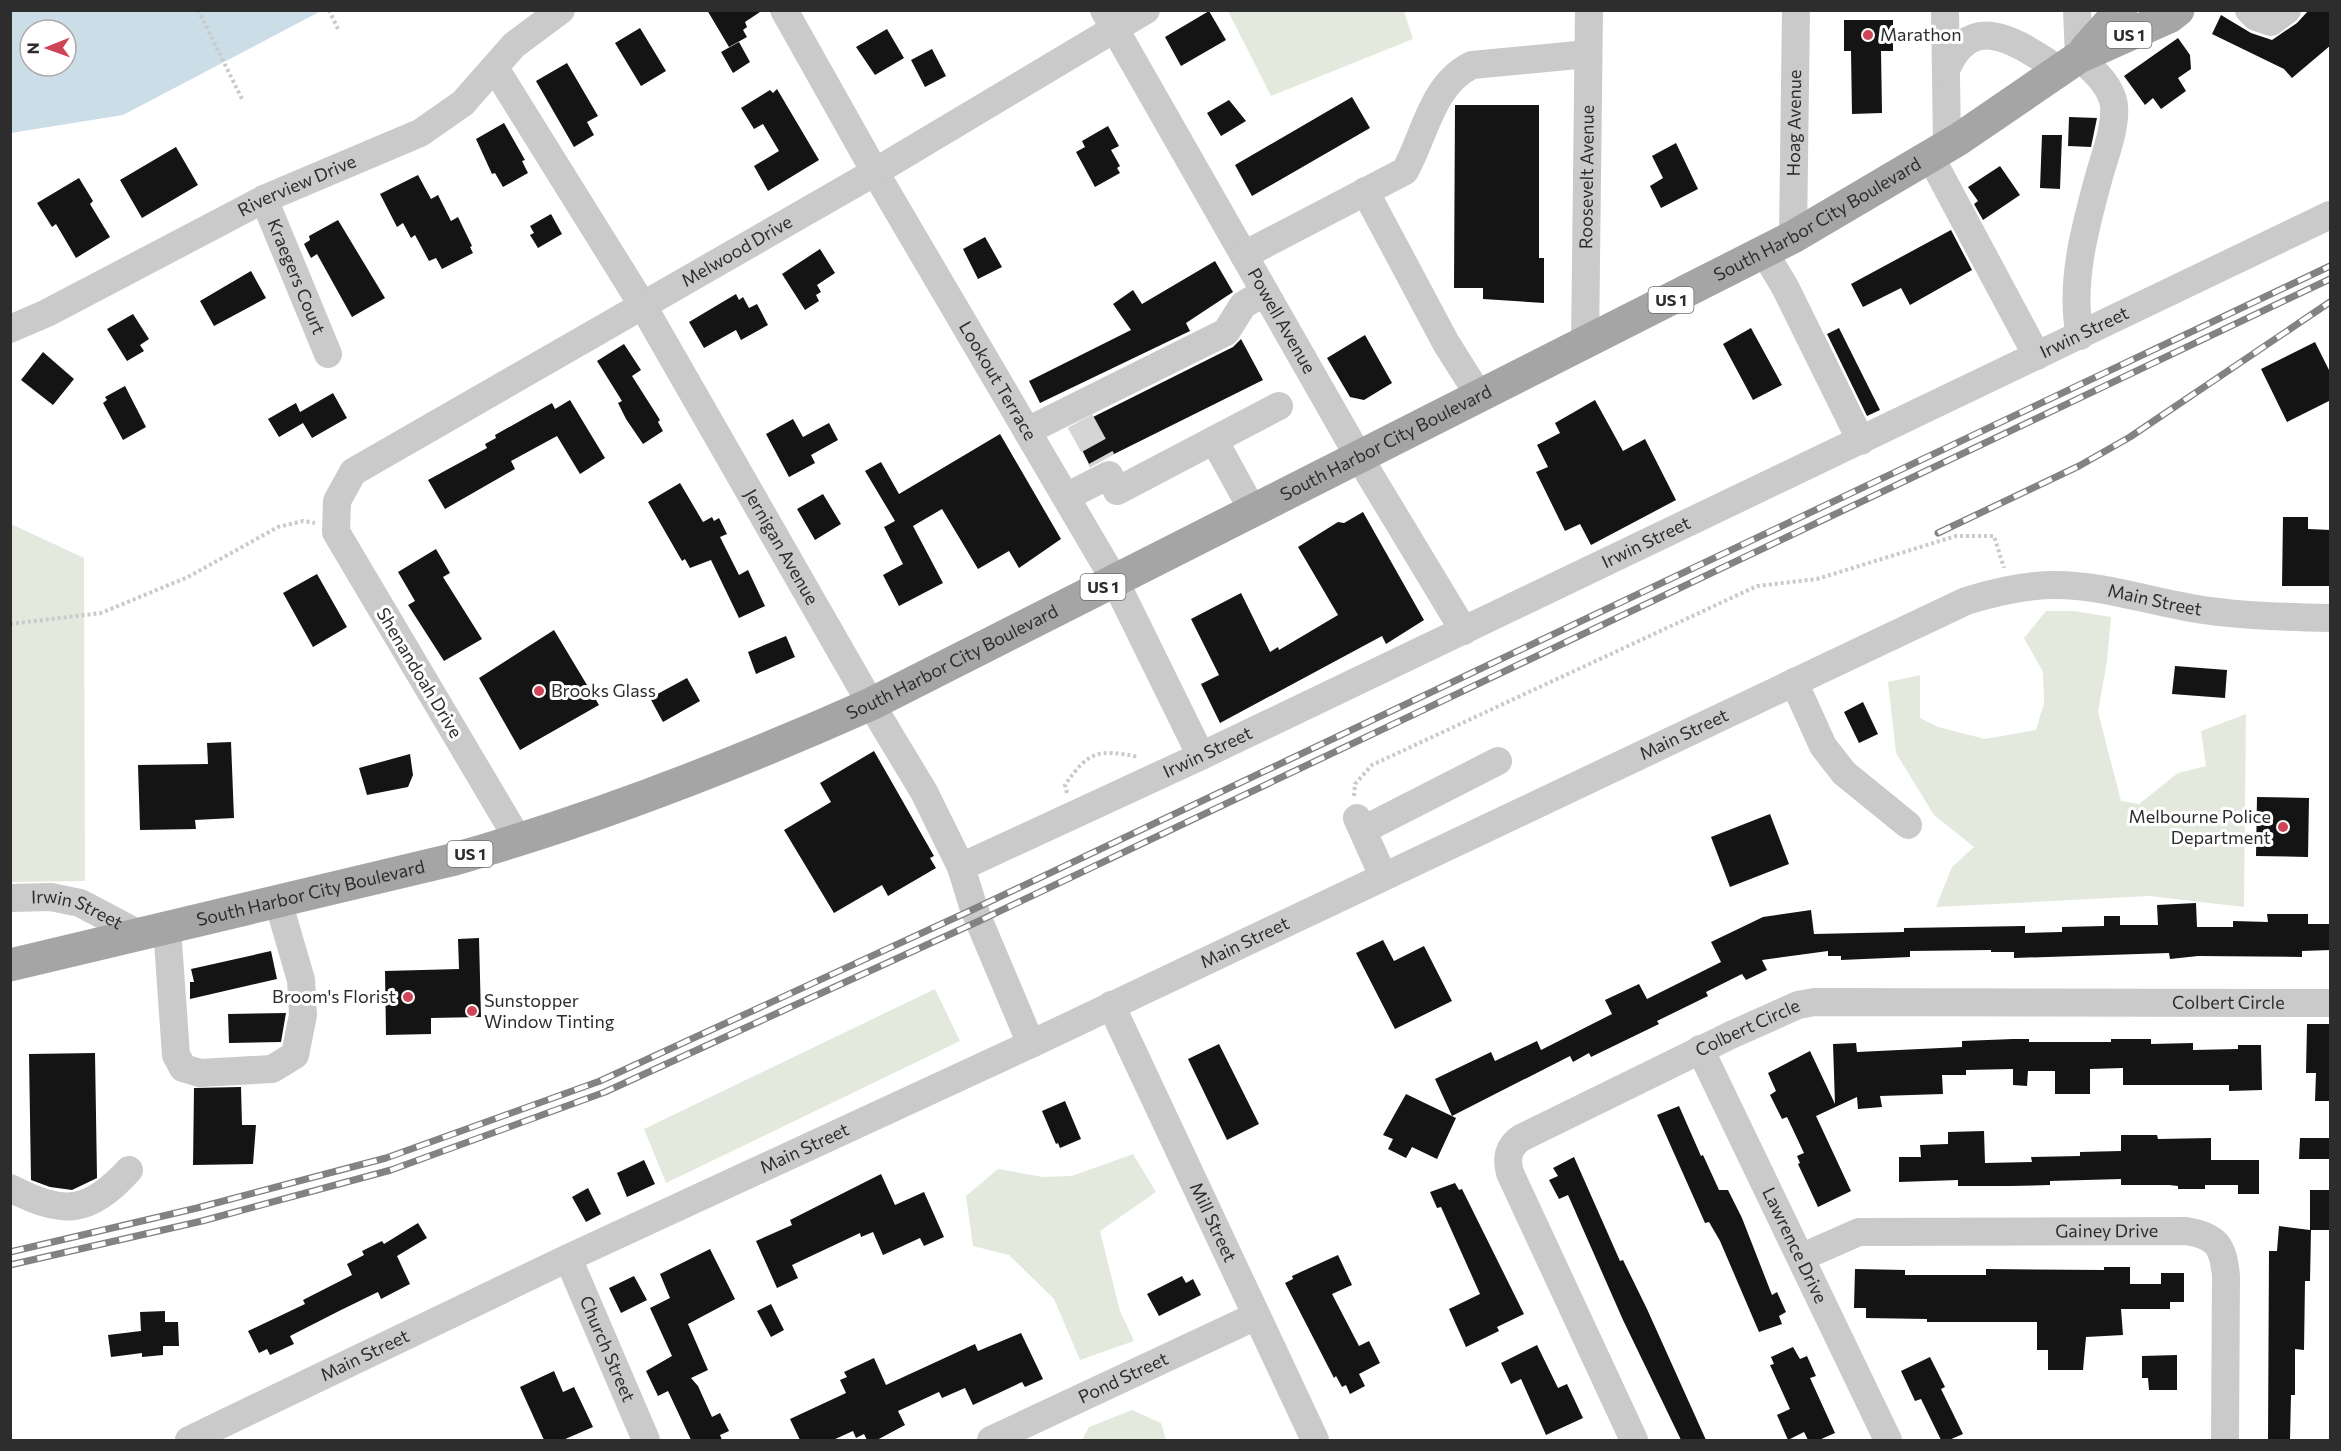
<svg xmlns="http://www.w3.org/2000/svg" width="2341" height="1451" font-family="Commissioner,sans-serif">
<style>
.green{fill:#e4e9dd}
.water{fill:#cbdee7;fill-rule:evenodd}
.building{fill:#141414}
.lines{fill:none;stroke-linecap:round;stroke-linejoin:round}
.minor-tunnel{stroke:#d5d5d5;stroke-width:28;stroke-dasharray:28 14;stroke-linecap:butt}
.path{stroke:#cacaca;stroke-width:4;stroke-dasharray:3 3;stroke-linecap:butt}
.minor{stroke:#cacaca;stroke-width:28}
.major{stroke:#a5a5a5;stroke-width:33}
.rail-casing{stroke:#828282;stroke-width:7}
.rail{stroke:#fff;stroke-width:4.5;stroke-dasharray:14;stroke-linecap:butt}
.poi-dot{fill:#cf4558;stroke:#fff;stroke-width:2}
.labels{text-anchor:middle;stroke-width:6;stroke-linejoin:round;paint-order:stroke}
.shield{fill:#fff;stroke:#6c6c6c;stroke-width:1.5}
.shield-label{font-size:16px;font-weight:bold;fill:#2d2d2d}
.poi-label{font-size:18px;fill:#2d2d2d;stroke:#fff;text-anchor:start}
.street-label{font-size:18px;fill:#2d2d2d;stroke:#fff}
</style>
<rect width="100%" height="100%" fill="#fff"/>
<!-- green -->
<path class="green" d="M1228 11H1404L1413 39 1271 96Z
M11 524 84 558 85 881 11 882Z
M2046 611H2074L2111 617 2107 661 2098 712 2121 801 2139 804 2178 773 2206 766 2201 731 2246 714 2244 907 2149 896 1936 907 1952 867 1974 847 1934 815 1896 753 1888 682 1920 675V718L1938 727 1985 739 2036 730 2044 703 2043 672 2024 638Z
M935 989 960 1041 666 1183 644 1129Z
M1133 1154 1156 1192 1100 1231 1120 1311 1134 1341 1080 1360 1054 1299 1009 1255 973 1246 966 1196 998 1169 1043 1177 1072 1176Z
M1132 1410 1161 1423 1166 1440H1082L1089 1427Z"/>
<!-- water -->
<path class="water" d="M11 10H321V11L123 115 11 133ZM30 30H66V66H30Z"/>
<!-- building -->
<path class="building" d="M707 10H763L745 22 747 27 743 30 747 37 729 47Z
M2309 10H2331V45L2292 78 2284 69 2212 34 2221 15 2251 33 2272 40 2297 23Z
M1209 11 1226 40 1181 66 1165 37Z
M1844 20H1893V51H1881L1882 113 1852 114 1851 51H1844Z
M640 28 666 71 641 86 615 43Z
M887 29 904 58 875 75 856 47Z
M2178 38 2190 55 2191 69 2178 78 2186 91 2161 109 2153 98 2145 105 2124 76Z
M739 42 750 62 733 73 721 52Z
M932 49 946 76 925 87 911 60Z
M567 63 598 116 587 122 594 135 574 147 536 81Z
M777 89 819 160 768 191 754 166 779 151 763 124 754 129 741 108 770 90 773 93Z
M1352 97 1370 128 1252 196 1235 165Z
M1229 100 1246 121 1221 136 1207 113Z
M1455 105H1539V258H1544V303L1483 299V288H1454Z
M2069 117 2097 118 2091 147 2068 146Z
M504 123 525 160 522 161 528 173 503 187 495 173 492 174 476 139Z
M1108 126 1119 146 1111 150 1120 166 1117 168 1120 173 1095 187 1076 152 1085 147 1082 141Z
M2042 135H2062L2060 189 2040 188Z
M1676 143 1698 189 1661 208 1650 186 1663 178 1652 156Z
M176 147 198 185 142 218 120 180Z
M2000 166 2020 195 1983 220 1974 204 1978 201 1968 187Z
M418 175 431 199 438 195 451 221 458 217 472 246 470 247 473 253 442 269 436 258 429 261 415 235 411 238 403 223 397 227 380 194Z
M79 178 93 201 90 204 110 237 76 258 56 224 52 227 37 203Z
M551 214 562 234 538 248 530 235 534 233 530 226Z
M338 220 385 298 352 317 317 254 311 258 304 244 310 240 309 236Z
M1951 230 1972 270 1910 305 1901 288 1863 307 1851 284Z
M985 237 1002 267 978 279 963 249Z
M820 249 835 273 817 285 821 292 816 295 819 301 805 310 782 274Z
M1215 261 1233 292 1186 323 1190 331 1040 403 1029 381 1131 330 1113 304 1133 290 1142 304Z
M251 271 266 298 214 326 200 301Z
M736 294 739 300 743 297 749 308 757 304 768 325 741 340 736 330 704 348 689 322Z
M133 314 149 339 140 345 144 351 127 361 107 329Z
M1751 328 1782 385 1753 400 1723 344Z
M1839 328 1880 410 1867 416 1827 334Z
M1365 335 1392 383 1364 400 1350 397 1327 358Z
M1241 339 1263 380 1090 466 1071 428 1233 347Z
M2315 342 2331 374V400L2287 422 2261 369Z
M624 344 641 370 632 376 660 420 658 422 663 431 643 444 626 419 618 403 622 401 597 361Z
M43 352 74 379 53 405 21 380Z
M125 386 146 427 123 440 103 403 107 400 105 397Z
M333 393 347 418 312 438 303 423 279 437 268 419 296 403 300 412Z
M570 400 605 458 580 474 557 436 511 461 515 469 445 509 428 480 487 448 485 444 496 438 495 435 552 403 555 409Z
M1595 400 1623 451 1645 439 1676 500 1591 545 1580 524 1565 531 1536 472 1548 467 1537 445 1560 433 1555 423Z
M793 419 803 437 829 423 838 440 811 455 815 463 789 477 766 434Z
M1000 434 1061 539 1019 568 1009 551 978 569 942 509 913 526 943 583 899 606 883 575 903 564 884 527 895 521 865 471 881 462 899 494Z
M680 483 703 522 712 517 714 521 719 518 727 534 720 537 739 575 748 570 765 606 739 618 711 560 690 568 685 559 682 561 648 502Z
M823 494 841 524 815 540 797 509Z
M1363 512 1424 620 1386 644 1382 636 1220 723 1201 684 1219 675 1191 619 1241 593 1270 652 1278 647 1279 650 1338 615 1298 547 1338 522 1344 523Z
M2283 517H2308V529L2331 530V586H2282Z
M436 549 450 573 443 577 482 639 444 661 408 605 415 601 398 572Z
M317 574 347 627 313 647 283 593Z
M554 630 599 705 520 750 479 678Z
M786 636 795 657 756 674 748 652Z
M2175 666 2227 670 2225 698 2172 694Z
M687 678 700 701 663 722 650 698Z
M1863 702 1878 734 1859 743 1844 712Z
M231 742 234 818 195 820 196 829 140 830 138 765 208 764 207 743Z
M874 751 934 856 930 858 936 868 888 896 882 885 834 913 784 830 831 802 820 783Z
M410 754 413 775 408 787 367 795 359 768Z
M2257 797 2309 798 2308 857 2256 856Z
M1770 814 1789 864 1730 887 1711 837Z
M2196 903 2197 927H2233V921L2268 922 2267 914H2308V924H2331V950L2302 951V957L2198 956 2170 959 2169 953 2014 958V952H1991V950L1910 951V957L1841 960V956H1828V951L1762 960 1767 970 1746 980 1742 974 1706 992 1708 996 1657 1021 1659 1024 1591 1057 1589 1053 1573 1062 1570 1056 1452 1116 1435 1079 1491 1052 1495 1061 1537 1041 1541 1050 1612 1014 1605 1000 1639 984 1647 999 1721 962 1711 942 1763 917 1811 910 1814 934 1904 932V928L2025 926V933L2062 932V927L2104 926V916H2120V925H2158L2157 905Z
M479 938 481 1017 431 1018V1034L386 1035 385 971 459 969 458 939Z
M1383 940 1394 961 1424 946 1452 1001 1395 1029 1356 953Z
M271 951 277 979 190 999V982H194L191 969Z
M286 1013 281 1042 229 1043 228 1014Z
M2307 1024H2331V1101H2315L2316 1073H2306Z
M2013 1039H2029V1042H2111V1039H2151V1044L2193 1043V1050L2238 1049V1045H2261L2262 1090 2229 1091V1085H2123V1068L2090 1069V1094H2055V1071H2028L2027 1086 2013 1085V1069L1966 1070V1075H1942L1943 1094 1880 1096 1882 1107 1858 1109 1857 1097 1816 1116 1851 1191 1818 1207 1798 1164 1800 1163 1797 1156 1804 1153 1787 1117 1782 1119 1770 1095 1776 1091 1768 1073 1810 1051 1835 1104 1833 1044 1856 1043 1857 1052 1962 1047V1041Z
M1219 1044 1259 1124 1227 1140 1188 1059Z
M95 1053 97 1178 72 1190 50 1187 31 1180 29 1054Z
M241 1087 242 1125H256L253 1164 193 1165 194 1088Z
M1406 1094 1456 1118 1437 1159 1412 1147 1406 1158 1388 1149 1393 1139 1383 1135Z
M1065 1101 1081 1139 1060 1148 1058 1143 1056 1144 1042 1111Z
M1679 1106 1701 1156 1703 1155 1719 1190H1728L1742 1218 1772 1295 1777 1292 1786 1312 1779 1316 1782 1324 1759 1332 1720 1241 1709 1222 1705 1223 1657 1115Z
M1984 1131 1985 1163 2032 1162 2031 1157 2080 1156V1152L2121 1151V1135H2157L2158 1139 2211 1138V1160H2259V1194H2238V1185H2205V1189H2178V1186L2169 1185H2121V1179L2050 1181V1185L2010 1186H1958V1180L1899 1182V1157H1921L1920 1145 1948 1144V1132Z
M2300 1138H2331V1159H2299Z
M1574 1157 1620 1261 1623 1260 1647 1309 1706 1440H1681L1623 1320 1568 1195 1559 1199 1549 1180 1558 1176 1553 1168Z
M644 1160 655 1184 627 1197 617 1173Z
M881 1174 895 1205 924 1192 944 1237 924 1246 920 1238 883 1255 873 1232 861 1237 860 1233 792 1265 798 1278 777 1288 756 1241 792 1225 790 1220Z
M1455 1183 1459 1190 1462 1189 1524 1314 1497 1327 1499 1331 1466 1347 1449 1309 1480 1294 1441 1207 1437 1208 1430 1192Z
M588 1188 601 1214 586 1222 572 1197Z
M2310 1190H2331V1230H2311L2310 1281H2305L2304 1350 2295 1349V1395H2291L2290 1440H2268L2269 1251H2277L2279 1226 2310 1230Z
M418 1223 427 1238 397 1256 410 1284 381 1299 378 1292 341 1310 290 1336 294 1344 270 1355 267 1349 259 1353 248 1331 305 1304 303 1300 352 1275 347 1264 364 1255 362 1251 382 1241 384 1244Z
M710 1249 735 1299 688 1324 708 1370 691 1378 698 1386 712 1417 720 1413 729 1431 720 1435 722 1440H691L668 1391 658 1396 646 1371 672 1356 650 1308 670 1298 660 1274Z
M1338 1255 1352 1285 1332 1294 1359 1346 1369 1341 1380 1363 1359 1374 1365 1386 1350 1394 1346 1385 1342 1387 1336 1376 1334 1378 1285 1283 1293 1279 1292 1276Z
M2104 1267H2130V1284H2161V1273H2184V1302H2170V1309H2121L2123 1335 2086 1337 2083 1370H2048V1350H2037V1322H1927V1319L1866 1318V1308H1854L1855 1269 1905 1270V1275H1986V1269L2104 1270Z
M634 1276 647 1300 621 1313 609 1288Z
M1182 1276 1186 1283 1193 1279 1201 1295 1159 1316 1147 1294Z
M771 1304 784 1330 771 1337 757 1311Z
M165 1311V1322H178L179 1346H163V1355L142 1357V1353L111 1357 108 1335 141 1331 140 1312Z
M1021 1333 1043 1379 1025 1387 1022 1382 973 1405 965 1388 942 1398 939 1392 898 1411 905 1425 877 1440H867L864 1434 856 1438 853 1431 833 1440H800L790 1419 846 1393 840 1380 847 1377 844 1372 874 1358 886 1385 975 1344 978 1351Z
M1537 1345 1558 1388 1567 1384 1583 1418 1546 1435 1521 1379 1511 1384 1501 1363Z
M1793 1347 1800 1359 1807 1356 1816 1376 1810 1378 1835 1433 1819 1440H1808L1804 1432 1788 1440 1777 1415 1790 1409 1770 1365 1774 1364 1771 1357Z
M2177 1355V1390H2149L2148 1378H2142V1356Z
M1930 1357 1945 1387 1941 1389 1963 1434 1949 1440H1941L1921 1399 1915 1401 1901 1371Z
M554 1371 563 1392 574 1387 593 1427 563 1440H544L520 1387Z"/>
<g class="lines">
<!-- minor-tunnel -->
<path class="minor-tunnel" d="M1080 421 1102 461"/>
<!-- path -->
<path class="path" d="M198 10 242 99
M329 10 338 29
M10 624 101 613 188 577 278 527 303 521 315 523
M1067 793 1065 785C1089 750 1099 749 1139 757
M1354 796 1355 784 1372 765 1757 586 1817 579 1956 536H1994L2004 568"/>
<!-- minor -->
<g class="minor">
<path id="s1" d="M784 10 875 172 1115 581 1201 756"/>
<path id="s2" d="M1104 10 1359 457 1464 631"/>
<path d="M1945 10 1947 146"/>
<path d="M2077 10 2079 57C2093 70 2111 85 2114 105 2116 127 2106 152 2100 173 2086 224 2069 283 2080 336"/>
<path d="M2249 10 2256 17 2271 22 2287 10"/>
<path id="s3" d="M495 68 643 306 871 704 924 792 961 867 974 909 1031 1044"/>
<path d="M1946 70C1973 7 2020 45 2060 70"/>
<path d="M1930 156 2037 356"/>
<path d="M1365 191 1446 343 1480 397"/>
<path id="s4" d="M264 199 328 354"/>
<path id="s5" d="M1793 237 1796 10"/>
<path d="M1764 252 1785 287 1861 441"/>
<path d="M1244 255 1405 171C1425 135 1432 84 1472 65L1588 54"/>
<path id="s6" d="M10 329 47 313 264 199 420 133 463 103 514 45 561 10"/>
<path id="s7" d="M1585 345 1589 10"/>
<path d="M1027 431 1226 332 1243 305 1265 292"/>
<path d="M1214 440 1253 511"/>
<path d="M1066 497 1109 475 1117 491 1279 406"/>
<path d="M1794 682 1823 746 1844 773 1908 825"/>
<path d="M1357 818 1383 876"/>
<path d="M1363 830 1498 761"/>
<path id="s8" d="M519 841 336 532 337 501 353 472 875 172 1146 10"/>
<path id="s9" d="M961 867 1201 756 2330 215"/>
<path id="s10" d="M10 898 51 897 80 903 139 934"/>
<path d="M167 928 176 1055 183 1068 200 1073 272 1069 295 1055 303 1015 301 980 278 901"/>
<path id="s11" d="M1111 1005 1315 1440"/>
<path id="s12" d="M1700 1049 1888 1440"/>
<path d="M10 1188C63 1215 88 1215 129 1170"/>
<path id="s13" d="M1802 1257 1859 1232 2186 1231C2217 1236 2223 1246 2226 1276L2225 1440"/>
<path id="s14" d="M568 1258 646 1440"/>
<path id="s15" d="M189 1440 568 1258 1031 1044 1966 601C1995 592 2024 585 2055 585 2105 585 2154 603 2203 610 2245 616 2288 617 2330 618"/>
<path id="s16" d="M991 1440 1256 1316"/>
<path id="s17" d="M1634 1440 1510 1173C1506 1158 1508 1147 1521 1138L1731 1035 1798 1005 1814 1002 2330 1003"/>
</g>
<!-- major -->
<g class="major">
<path d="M2086 49 2121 10"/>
<path id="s18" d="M10 965 451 860C596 819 734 765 871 704L1793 237 1959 139 2079 57 2169 17 2178 10"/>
</g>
<!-- rail casing -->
<g class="rail-casing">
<path id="rail" d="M1938 533 2079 466 2130 437 2330 302
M10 1252 197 1208 386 1158 600 1081 974 909 2330 266
M10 1265 202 1221 391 1170 605 1092 979 921 2330 279"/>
</g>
<!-- rail -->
<use href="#rail" class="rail"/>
</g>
<!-- markers -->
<g class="poi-dot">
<circle cx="1868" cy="35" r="6"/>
<circle cx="539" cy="691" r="6"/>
<circle cx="2283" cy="827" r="6"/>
<circle cx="408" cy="997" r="6"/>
<circle cx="472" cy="1011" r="6"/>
</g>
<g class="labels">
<!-- shield labels -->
<g class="shield">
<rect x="2106.5" y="22" width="45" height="26" rx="4.5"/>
<rect x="1648.5" y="287" width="45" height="26" rx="4.5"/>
<rect x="1080.5" y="574" width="45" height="26" rx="4.5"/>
<rect x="447.5" y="841" width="45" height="26" rx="4.5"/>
</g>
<g class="shield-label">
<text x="2129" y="41">US 1</text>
<text x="1671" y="306">US 1</text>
<text x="1103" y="593">US 1</text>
<text x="470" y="860">US 1</text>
</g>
<!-- poi labels -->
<g class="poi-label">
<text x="1880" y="41">Marathon</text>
<text x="551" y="697">Brooks Glass</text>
<text x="2271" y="823" text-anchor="end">Melbourne Police<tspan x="2271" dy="21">Department</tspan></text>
<text x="396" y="1003" text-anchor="end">Broom's Florist</text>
<text x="484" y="1007">Sunstopper<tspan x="484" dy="21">Window Tinting</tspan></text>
</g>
<!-- street labels -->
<g class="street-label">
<text dy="6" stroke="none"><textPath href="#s5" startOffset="114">Hoag Avenue</textPath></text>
<text dy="6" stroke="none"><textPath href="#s7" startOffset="168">Roosevelt Avenue</textPath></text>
<text dy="6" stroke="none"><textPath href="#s6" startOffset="321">Riverview Drive</textPath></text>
<text dy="6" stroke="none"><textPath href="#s18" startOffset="1965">South Harbor City Boulevard</textPath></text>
<text dy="6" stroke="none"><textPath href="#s8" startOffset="866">Melwood Drive</textPath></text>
<text dy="6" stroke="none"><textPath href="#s4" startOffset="84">Kraegers Court</textPath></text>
<text dy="6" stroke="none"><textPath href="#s2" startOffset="358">Powell Avenue</textPath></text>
<text dy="6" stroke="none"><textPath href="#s9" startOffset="1244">Irwin Street</textPath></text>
<text dy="6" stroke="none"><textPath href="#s1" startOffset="428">Lookout Terrace</textPath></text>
<text dy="6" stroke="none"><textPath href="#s18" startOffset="1479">South Harbor City Boulevard</textPath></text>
<text dy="6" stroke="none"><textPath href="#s9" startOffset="758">Irwin Street</textPath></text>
<text dy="6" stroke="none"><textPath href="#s3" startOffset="558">Jernigan Avenue</textPath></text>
<text dy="6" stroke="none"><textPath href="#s15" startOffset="2157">Main Street</textPath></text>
<text dy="6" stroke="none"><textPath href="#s18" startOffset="993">South Harbor City Boulevard</textPath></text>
<text transform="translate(419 673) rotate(59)" y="6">Shenandoah Drive</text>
<text dy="6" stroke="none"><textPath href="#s15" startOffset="1653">Main Street</textPath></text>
<text dy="6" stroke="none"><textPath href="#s9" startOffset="272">Irwin Street</textPath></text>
<text dy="6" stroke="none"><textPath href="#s18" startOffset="309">South Harbor City Boulevard</textPath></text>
<text dy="6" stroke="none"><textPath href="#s10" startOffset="69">Irwin Street</textPath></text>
<text dy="6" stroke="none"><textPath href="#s15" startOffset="1167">Main Street</textPath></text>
<text dy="6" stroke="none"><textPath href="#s17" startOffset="1072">Colbert Circle</textPath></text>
<text dy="6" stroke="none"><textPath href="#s17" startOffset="586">Colbert Circle</textPath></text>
<text dy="6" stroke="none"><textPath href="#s15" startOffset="681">Main Street</textPath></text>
<text dy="6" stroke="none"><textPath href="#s11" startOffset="240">Mill Street</textPath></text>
<text dy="6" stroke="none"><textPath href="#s13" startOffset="310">Gainey Drive</textPath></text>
<text dy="6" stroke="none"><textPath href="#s12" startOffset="218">Lawrence Drive</textPath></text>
<text dy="6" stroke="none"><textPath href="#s14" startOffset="99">Church Street</textPath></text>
<text dy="6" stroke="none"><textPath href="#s15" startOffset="195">Main Street</textPath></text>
<text dy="6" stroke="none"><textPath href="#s16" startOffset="146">Pond Street</textPath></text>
</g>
</g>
<!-- border -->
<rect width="2341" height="1451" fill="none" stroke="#2d2d2d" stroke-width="24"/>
<!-- north arrow -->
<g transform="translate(48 48) rotate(269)"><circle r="28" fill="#ffffff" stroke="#ababab" stroke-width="1.5"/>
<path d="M0-4.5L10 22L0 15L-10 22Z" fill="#cf4558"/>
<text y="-9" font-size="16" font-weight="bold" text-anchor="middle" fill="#2d2d2d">N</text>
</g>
</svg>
